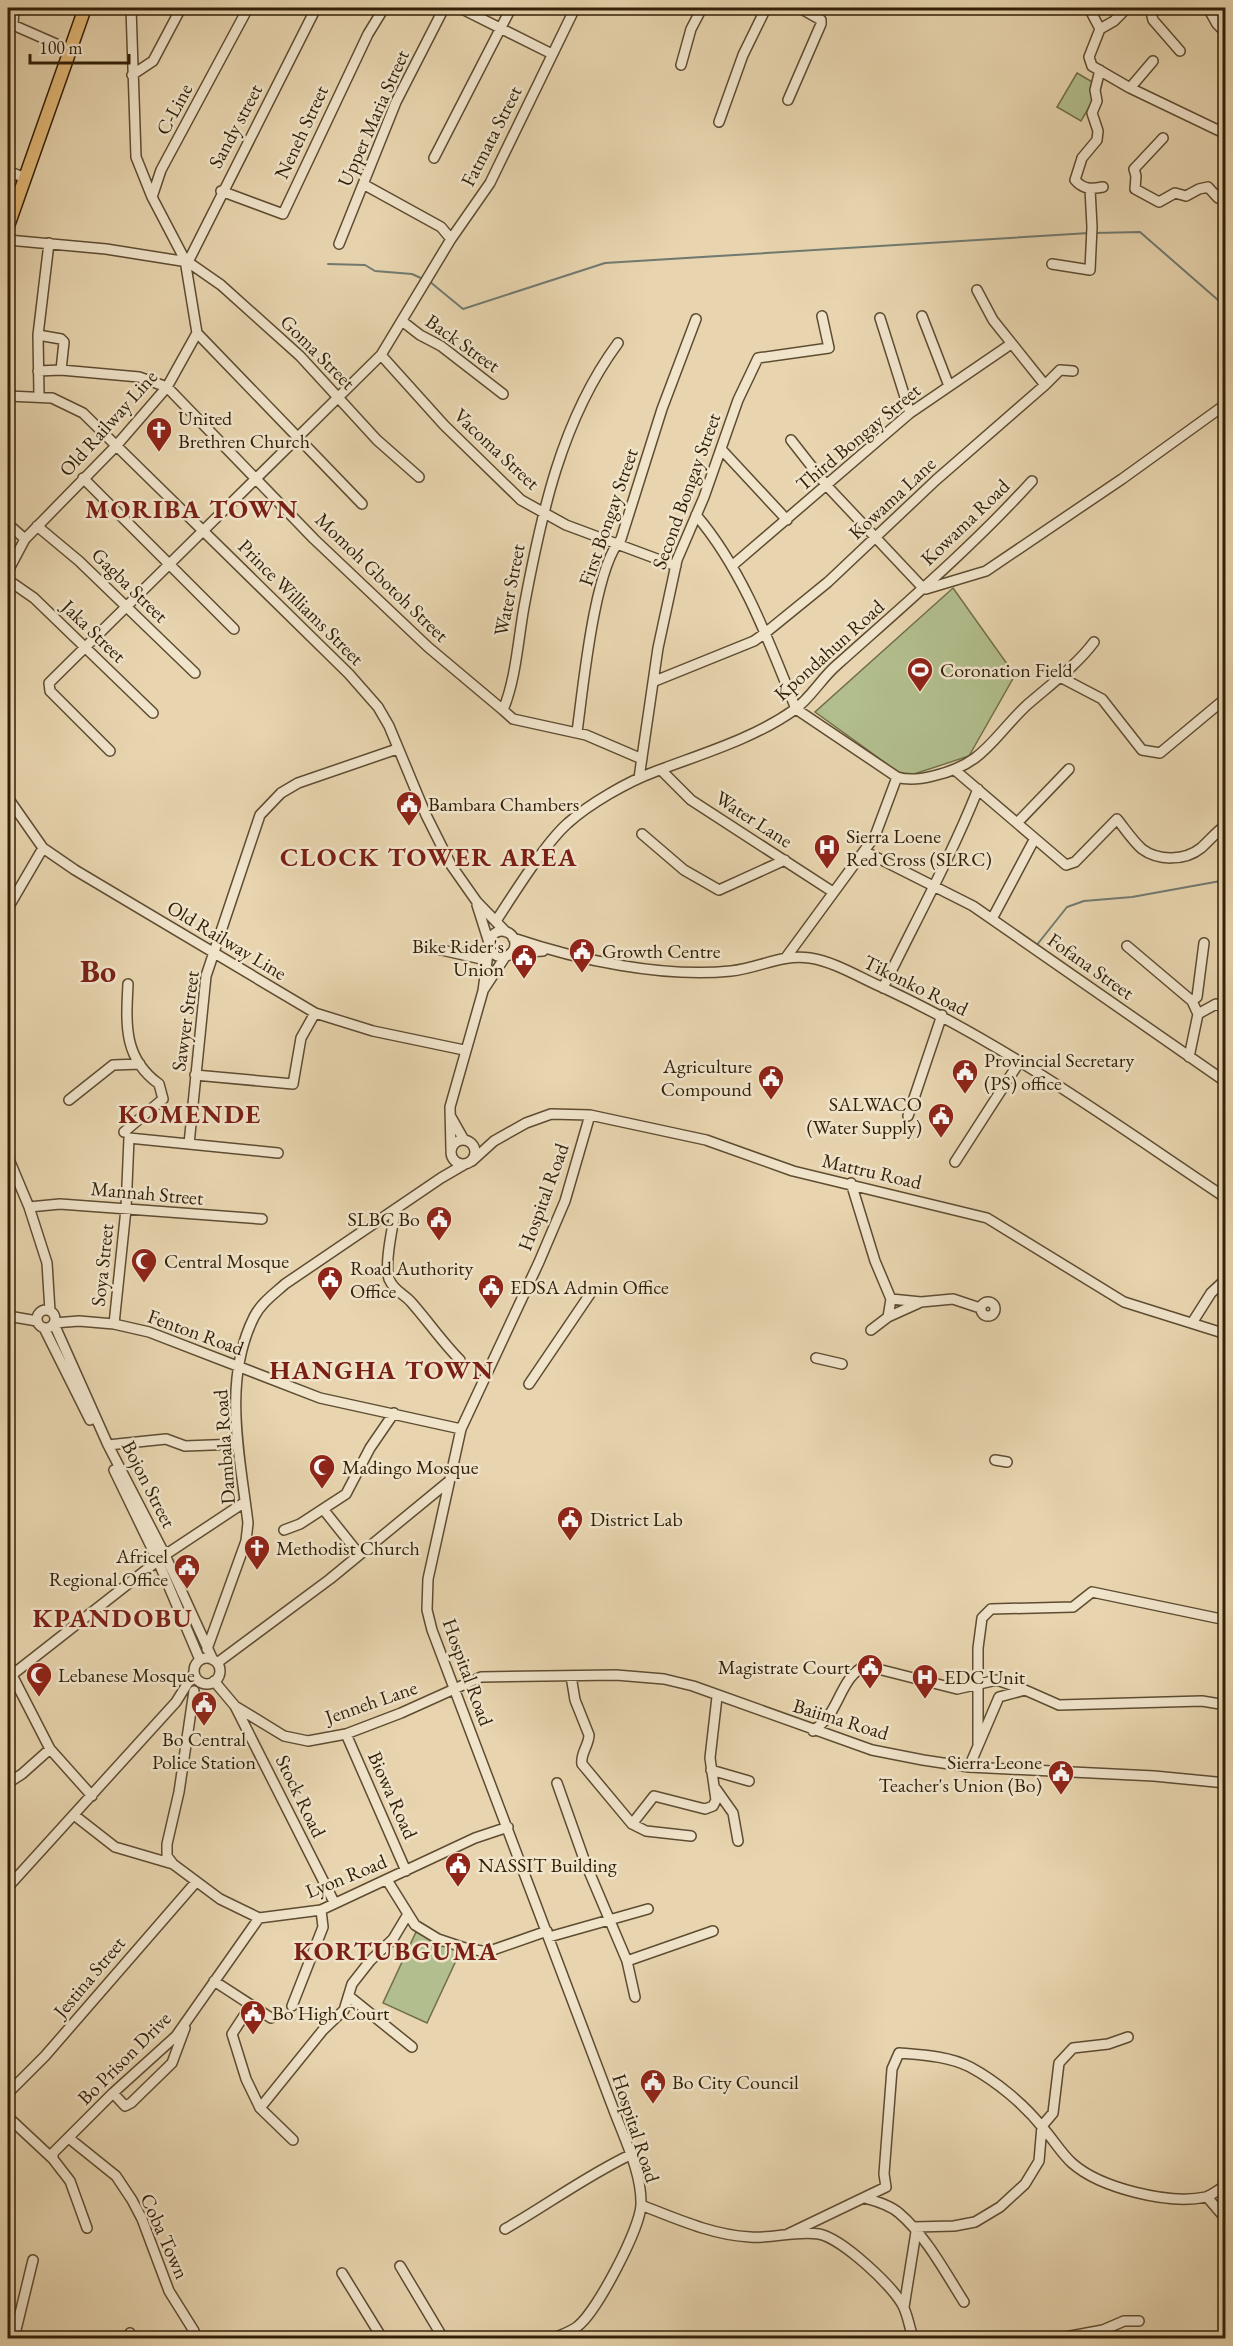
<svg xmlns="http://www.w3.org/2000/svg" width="1233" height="2346" font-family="'EB Garamond',serif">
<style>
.green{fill:#b2be8d;stroke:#716e4a;stroke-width:1.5}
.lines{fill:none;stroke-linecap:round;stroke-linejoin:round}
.stream{stroke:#717a70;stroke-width:2}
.minor-casing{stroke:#5e4c31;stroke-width:12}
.major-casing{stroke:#301f07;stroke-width:15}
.minor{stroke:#f0e4cb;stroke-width:9}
.major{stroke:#e4ba78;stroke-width:12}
.labels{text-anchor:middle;stroke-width:5;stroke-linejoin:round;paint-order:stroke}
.street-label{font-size:20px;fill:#301f07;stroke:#f0e4cb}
.poi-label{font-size:20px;fill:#301f07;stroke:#f0e4cb;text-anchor:start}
.district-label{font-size:26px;font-weight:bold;letter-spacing:1.5px;fill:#7a1f14;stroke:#f0e4cb}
.town-label{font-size:32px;font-weight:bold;fill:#7a1f14;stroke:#f0e4cb}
</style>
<rect width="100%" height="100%" fill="#e8d5af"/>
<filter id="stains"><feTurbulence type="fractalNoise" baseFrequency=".00333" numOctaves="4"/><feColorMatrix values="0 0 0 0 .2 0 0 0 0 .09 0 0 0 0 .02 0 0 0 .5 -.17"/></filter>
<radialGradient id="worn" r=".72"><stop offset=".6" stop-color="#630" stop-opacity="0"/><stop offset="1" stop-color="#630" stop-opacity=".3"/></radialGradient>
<!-- green -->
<path class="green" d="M1077 73 1101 87 1081 121 1057 107Z
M953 588 1015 675 969 756 905 777 815 712Z
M416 1932 460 1952 427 2023 383 2003Z"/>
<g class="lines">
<!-- stream -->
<path class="stream" d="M1095 233 1140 232 1226 307
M328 264 365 265 375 271 412 274 423 279
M429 281 463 309 605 263 1089 233
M1036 946 1067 907 1084 901 1132 897 1226 880"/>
<!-- minor casing -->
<g class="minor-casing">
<path id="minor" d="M14 8 13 25 70 50
M460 8 552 54
M1089 8 1100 29 1089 57 1092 66 1130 88 1226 134
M1150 8 1153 20 1180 51
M1208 8 1217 24 1226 33
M1100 29 1114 21 1127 8
M681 65 691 29 702 8
M1100 70 1095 90 1097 101 1092 113 1098 131 1097 140 1082 158 1075 180C1084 190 1091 189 1103 187
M132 75 153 61 181 8
M1130 88 1153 61
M788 100 821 24V20L800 8
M719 122 743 55 766 8
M1163 138 1134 169 1136 176 1135 189 1159 202 1175 193 1186 196 1199 189 1208 187 1218 198 1226 197
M434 158 511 8
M8 171 25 178
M363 184 441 227 451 239
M221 191 283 214 368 34 384 8
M152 197 161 170 248 8
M8 240 106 249 188 262 221 285 300 356 377 440 419 477
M339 244 396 102 444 8
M188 262 316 8
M1052 264 1090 270 1092 227 1090 189
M922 316 949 386
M880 318 910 413
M402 321 420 335 441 346 503 394
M197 333 362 504
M618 343C561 420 541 516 524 607 518 640 516 679 503 710L513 719 586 735 642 759
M381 355 444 425 521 500 566 525 676 566
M61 370 139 377 167 387 314 539 428 647 503 710
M38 371 61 370 64 342 61 339 38 335
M1045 385 1060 370 1073 371
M39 395 38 335 49 243
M8 396 52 398 83 413 349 674 378 707 389 726 426 815 451 865 477 902 506 932
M791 440 827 486 924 589
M721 449 787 520
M83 478 234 629
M696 515C743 570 769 642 796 709
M8 524 25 539
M37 526 79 561 195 673
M733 565 910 413 1011 344
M8 571 25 539 116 446 167 387 197 333 185 260 152 197 136 157 131 8
M8 580 34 598 153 713
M926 589 986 571 1122 479 1226 404
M1060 677 1102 699 1142 750 1160 753 1226 698
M655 681 754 641 764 634 828 582 936 480 1045 385 993 320 977 290
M796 709 897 777C909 781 921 779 933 776 985 764 992 738 1027 705 1050 685 1076 666 1094 642
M577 732C583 689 594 568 621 539L662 409 696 319
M110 751 50 691 49 683 381 355 451 239 490 183 575 8
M661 770 691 800 833 892
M956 771 1066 865 1075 862 1117 819C1125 829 1133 841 1142 849 1158 861 1185 861 1201 848 1209 841 1216 832 1226 825
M639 778 658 648 677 560 704 497 738 400 758 358 829 348 822 316
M8 798 43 848 75 870 315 1013 373 1031 464 1050
M1018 822 1069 769
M642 834 684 870 719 890 785 860
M864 851 973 906 1226 1082
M477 905 489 943
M8 908 43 848
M992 919 1034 840
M496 921C513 895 546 842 568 823 589 804 627 782 654 772 701 754 753 739 794 710 811 698 822 677 838 664 904 605 972 547 1032 481
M489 944a13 13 0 1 1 26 0a13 13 0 1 1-26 0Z
M513 938C578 960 662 978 731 971 760 968 780 954 810 958 836 962 862 979 886 989 1007 1045 1115 1124 1226 1198
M1127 946 1192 1001 1198 1014 1189 1057
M428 947 486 960
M511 953 543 951
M787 956 875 836 897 777
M883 988C915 922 951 857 978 789
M484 989 505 957
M1192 1001 1197 997 1204 943
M1198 1014 1216 1004 1226 1009
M195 1075 293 1084 301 1038 315 1013
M69 1100 113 1065 140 1064
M908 1116 942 1015
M451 1117 464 1140
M124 1132 163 1099 159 1084C123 1058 126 1024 128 984
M451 1152a12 12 0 1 1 24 0a12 12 0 1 1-24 0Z
M189 1144 206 976 260 815 281 793 298 783 397 749
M451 1149 450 1107 483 991 489 946
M8 1157 29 1207 47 1263 50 1311
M472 1161 494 1141 526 1123 551 1114 590 1115 706 1140 793 1171 987 1218 1124 1302 1226 1334
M955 1162 1020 1061
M851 1183 875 1261 891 1299 888 1317
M29 1207 60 1204 262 1219
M396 1209C393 1224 384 1264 389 1279 394 1291 404 1294 411 1302 428 1321 442 1342 460 1360
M891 1299 921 1302 953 1299 980 1308
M981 1309a7 7 0 1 1 14 0a7 7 0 1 1-14 0Z
M37 1319a9 9 0 1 1 18 0a9 9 0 1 1-18 0Z
M8 1316 37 1321
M54 1323 79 1321 114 1324 149 1332 320 1398 461 1429
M1192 1323 1211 1293 1226 1279
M54 1324 108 1445 165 1555 213 1660
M114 1324 126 1209 129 1138 278 1153
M44 1328 90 1420
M871 1330 888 1317 919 1303
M816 1358 842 1364
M529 1384 590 1294
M108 1445 166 1439 185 1446 238 1444
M995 1460 1007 1462
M114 1470 158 1561 200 1660
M323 1509 359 1554
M284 1530 300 1524 346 1494 370 1448 394 1413
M207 1649 246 1541 248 1523C240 1456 222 1381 254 1317 261 1303 274 1294 285 1284L441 1178 465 1164
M194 1671a13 13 0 1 1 26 0a13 13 0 1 1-26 0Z
M217 1663 330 1579 448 1482
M12 1675 50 1749 92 1796
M571 1676 575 1700 589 1735C589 1745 580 1754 582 1764L632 1824 646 1831 691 1836
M8 1678 165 1555 245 1502
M214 1681 235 1706 334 1902
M235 1706 284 1736 308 1741 346 1734 401 1713 481 1677 616 1675 664 1679 693 1686 872 1750 923 1760 969 1767 1154 1776 1226 1783
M813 1731C818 1727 823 1723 827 1718 840 1702 845 1673 866 1666L957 1689 997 1680 1025 1690
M346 1734 406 1871
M978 1744V1648L982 1618 991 1609 1073 1607 1092 1592 1226 1620
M969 1767 999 1697 1025 1690 1059 1705 1202 1701 1226 1705
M711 1770 749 1781
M8 1783 22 1774 50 1749
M557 1783 585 1862 627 1961 635 1997
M716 1789 733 1813 738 1841
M74 1815 115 1847 173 1864 220 1899 259 1918 321 1910 475 1838 508 1827
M632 1824 654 1796 705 1809 713 1806 716 1800 710 1758 717 1697
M173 1864 167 1856V1844L179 1792 194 1691
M387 1880 415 1925 438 1939 465 1948 487 1952 547 1931
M8 1887 176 1702 194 1673
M549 1937 648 1909
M627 1961 713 1931
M214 1981 271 2018
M350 1997 412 2047
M251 2005 232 2034 246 2079 260 2108 293 2140
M292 2006 323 1927 321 1910
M8 2093 45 2056 196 1882
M113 2093 125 2106 131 2103 172 2063 185 2028
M260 2108 323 2030 344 2010 352 1984 370 1961 393 1939 408 1914
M8 2117 53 2159 70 2181 87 2228
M70 2139 116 2176 132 2200 142 2219 169 2291 194 2331
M53 2159V2153L113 2093 176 2036 259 1918
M1207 2197 1226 2219
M865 2198C876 2201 890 2205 899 2213 926 2236 945 2272 964 2302
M641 2205C677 2219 712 2235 750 2237 773 2239 796 2230 819 2234 841 2238 895 2287 904 2308 908 2317 910 2329 913 2338
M914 2227 954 2226 975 2222 1000 2207 1025 2184 1039 2161 1042 2126 1053 2113 1059 2063 1073 2048 1108 2044 1128 2037
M505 2229C547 2205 586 2176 630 2155
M788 2234 886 2187 884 2174 892 2069 899 2053C923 2055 948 2056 970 2067 996 2081 1024 2104 1043 2128 1053 2139 1061 2153 1072 2163 1100 2188 1169 2205 1206 2197 1212 2195 1220 2189 1226 2185
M400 2266 443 2338
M342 2273 382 2338
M904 2307 916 2232
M130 2333 131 2338
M14 2338 33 2260
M344 2338H365
M554 2338C561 2335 572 2331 578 2326 597 2311 640 2229 641 2205 642 2173 624 2138 613 2108L432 1630 427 1610 428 1579 461 1429 539 1262 565 1201 590 1115
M1060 2338 1103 2330 1124 2321H1139"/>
</g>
<!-- major casing -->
<g class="major-casing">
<path id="major" d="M8 226 85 8"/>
</g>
<!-- minor -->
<use href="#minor" class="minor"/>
<!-- major -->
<use href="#major" class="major"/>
</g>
<!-- icons -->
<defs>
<g id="church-pin" transform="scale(1.35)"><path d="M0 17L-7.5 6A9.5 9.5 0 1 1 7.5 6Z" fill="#8f2418" stroke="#f0e4cb"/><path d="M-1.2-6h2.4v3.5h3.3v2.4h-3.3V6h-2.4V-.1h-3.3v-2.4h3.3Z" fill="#fff"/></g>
<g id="stadium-pin" transform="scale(1.35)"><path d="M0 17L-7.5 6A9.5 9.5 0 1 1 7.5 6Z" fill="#8f2418" stroke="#f0e4cb"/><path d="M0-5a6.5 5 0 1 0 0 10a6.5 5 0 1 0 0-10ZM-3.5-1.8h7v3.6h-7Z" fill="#fff"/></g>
<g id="civic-pin" transform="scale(1.35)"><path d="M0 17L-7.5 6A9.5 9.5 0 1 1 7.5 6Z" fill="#8f2418" stroke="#f0e4cb"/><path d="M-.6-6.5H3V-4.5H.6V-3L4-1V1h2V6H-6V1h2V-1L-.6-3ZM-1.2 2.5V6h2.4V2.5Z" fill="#fff"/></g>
<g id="hospital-pin" transform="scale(1.35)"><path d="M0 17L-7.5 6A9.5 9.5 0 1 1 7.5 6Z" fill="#8f2418" stroke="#f0e4cb"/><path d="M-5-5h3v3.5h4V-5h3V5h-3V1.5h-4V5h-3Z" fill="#fff"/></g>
<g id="mosque-pin" transform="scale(1.35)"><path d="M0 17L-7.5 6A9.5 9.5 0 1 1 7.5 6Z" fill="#8f2418" stroke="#f0e4cb"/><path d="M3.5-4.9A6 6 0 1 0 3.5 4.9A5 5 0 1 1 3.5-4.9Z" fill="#fff"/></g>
</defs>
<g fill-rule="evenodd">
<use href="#church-pin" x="159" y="430"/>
<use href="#stadium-pin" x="920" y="670"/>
<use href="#civic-pin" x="409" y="804"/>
<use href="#hospital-pin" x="827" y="847"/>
<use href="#civic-pin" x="582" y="951"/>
<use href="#civic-pin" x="524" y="957"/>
<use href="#civic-pin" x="965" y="1072"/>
<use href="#civic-pin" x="771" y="1078"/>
<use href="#civic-pin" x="941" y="1116"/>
<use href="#civic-pin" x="439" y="1219"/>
<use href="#mosque-pin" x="144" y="1261"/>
<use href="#civic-pin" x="330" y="1279"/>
<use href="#civic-pin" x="491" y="1287"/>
<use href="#mosque-pin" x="322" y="1467"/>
<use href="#civic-pin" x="570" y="1519"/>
<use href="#church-pin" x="257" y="1548"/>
<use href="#civic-pin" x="187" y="1567"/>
<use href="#civic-pin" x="870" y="1667"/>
<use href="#mosque-pin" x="39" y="1675"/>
<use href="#hospital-pin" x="925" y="1677"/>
<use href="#civic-pin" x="204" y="1704"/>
<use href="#civic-pin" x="1061" y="1773"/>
<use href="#civic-pin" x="458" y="1865"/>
<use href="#civic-pin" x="253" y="2013"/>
<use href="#civic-pin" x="653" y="2082"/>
</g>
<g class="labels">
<!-- street labels -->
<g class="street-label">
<text transform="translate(174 109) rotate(-62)" y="7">C-Line</text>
<text transform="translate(373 118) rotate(-66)" y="7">Upper Maria Street</text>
<text transform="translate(235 126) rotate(-62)" y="7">Sandy street</text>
<text transform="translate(301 132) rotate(-65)" y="7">Neneh Street</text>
<text transform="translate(491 136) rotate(-63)" y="7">Fatmata Street</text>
<text transform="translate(463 343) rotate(35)" y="7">Back Street</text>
<text transform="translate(318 352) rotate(45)" y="7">Goma Street</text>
<text transform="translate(108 423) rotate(-48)" y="7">Old Railway Line</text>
<text transform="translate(858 437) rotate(-40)" y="7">Third Bongay Street</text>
<text transform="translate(497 449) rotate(43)" y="7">Vacoma Street</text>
<text transform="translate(686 491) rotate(-70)" y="7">Second Bongay Street</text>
<text transform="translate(892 498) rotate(-43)" y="7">Kowama Lane</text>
<text transform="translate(608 517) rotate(-71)" y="7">First Bongay Street</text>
<text transform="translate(965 522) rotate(-44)" y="7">Kowama Road</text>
<text transform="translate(382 577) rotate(44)" y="7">Momoh Gbotoh Street</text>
<text transform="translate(130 585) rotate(44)" y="7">Gagba Street</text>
<text transform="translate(509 590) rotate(-79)" y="7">Water Street</text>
<text transform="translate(301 602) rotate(45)" y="7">Prince Williams Street</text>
<text transform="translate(94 631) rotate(44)" y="7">Jaka Street</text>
<text transform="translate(829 650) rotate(-42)" y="7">Kpondahun Road</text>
<text transform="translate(754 819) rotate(33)" y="7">Water Lane</text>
<text transform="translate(227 940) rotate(31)" y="7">Old Railway Line</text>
<text transform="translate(1091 966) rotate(35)" y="7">Fofana Street</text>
<text transform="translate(916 985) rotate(26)" y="7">Tikonko Road</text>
<text transform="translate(185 1021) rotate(-82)" y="7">Sawyer Street</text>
<text transform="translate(872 1171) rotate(13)" y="7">Mattru Road</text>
<text transform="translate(147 1193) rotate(5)" y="7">Mannah Street</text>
<text transform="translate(543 1197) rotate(-70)" y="7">Hospital Road</text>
<text transform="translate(102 1265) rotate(-84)" y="7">Soya Street</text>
<text transform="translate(196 1332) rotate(20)" y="7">Fenton Road</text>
<text transform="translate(224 1447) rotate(-94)" y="7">Dambala Road</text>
<text transform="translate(149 1484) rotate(63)" y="7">Bojon Street</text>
<text transform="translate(468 1672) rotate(70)" y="7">Hospital Road</text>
<text transform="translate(371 1702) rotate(-19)" y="7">Jenneh Lane</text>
<text transform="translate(841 1719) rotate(17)" y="7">Baiima Road</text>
<text transform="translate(393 1795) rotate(66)" y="7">Biowa Road</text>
<text transform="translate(301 1796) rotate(64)" y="7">Stock Road</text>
<text transform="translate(346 1876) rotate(-22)" y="7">Lyon Road</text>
<text transform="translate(89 1977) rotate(-50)" y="7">Jestina Street</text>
<text transform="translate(124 2058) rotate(-45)" y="7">Bo Prison Drive</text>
<text transform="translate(636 2128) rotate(72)" y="7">Hospital Road</text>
<text transform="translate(165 2236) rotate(66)" y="7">Coba Town</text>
</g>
<!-- poi labels -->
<g class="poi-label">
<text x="178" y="425">United<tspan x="178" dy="23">Brethren Church</tspan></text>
<text x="940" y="677">Coronation Field</text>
<text x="428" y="811">Bambara Chambers</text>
<text x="846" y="843">Sierra Loene<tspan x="846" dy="23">Red Cross (SLRC)</tspan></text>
<text x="504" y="953" text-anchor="end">Bike Rider's<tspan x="504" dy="23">Union</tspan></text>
<text x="602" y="958">Growth Centre</text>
<text x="984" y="1067">Provincial Secretary<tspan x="984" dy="23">(PS) office</tspan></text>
<text x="752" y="1073" text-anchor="end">Agriculture<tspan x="752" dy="23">Compound</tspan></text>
<text x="922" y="1111" text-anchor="end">SALWACO<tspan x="922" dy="23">(Water Supply)</tspan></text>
<text x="420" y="1226" text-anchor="end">SLBC Bo</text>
<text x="164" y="1268">Central Mosque</text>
<text x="350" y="1275">Road Authority<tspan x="350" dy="23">Office</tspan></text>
<text x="510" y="1294">EDSA Admin Office</text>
<text x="342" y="1474">Madingo Mosque</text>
<text x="590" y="1526">District Lab</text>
<text x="276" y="1555">Methodist Church</text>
<text x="168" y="1563" text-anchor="end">Africel<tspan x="168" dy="23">Regional Office</tspan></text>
<text x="850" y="1674" text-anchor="end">Magistrate Court</text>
<text x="58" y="1682">Lebanese Mosque</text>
<text x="944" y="1684">EDC Unit</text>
<text x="204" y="1746" text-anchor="middle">Bo Central<tspan x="204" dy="23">Police Station</tspan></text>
<text x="1042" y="1769" text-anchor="end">Sierra Leone<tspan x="1042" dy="23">Teacher's Union (Bo)</tspan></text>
<text x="478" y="1872">NASSIT Building</text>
<text x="272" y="2020">Bo High Court</text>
<text x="672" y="2089">Bo City Council</text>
</g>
<!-- district labels -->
<g class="district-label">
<text x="192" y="518">MORIBA TOWN</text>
<text x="429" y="866">CLOCK TOWER AREA</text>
<text x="190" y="1123">KOMENDE</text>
<text x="382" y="1379">HANGHA TOWN</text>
<text x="113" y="1627">KPANDOBU</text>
<text x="396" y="1960">KORTUBGUMA</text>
</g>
<!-- town labels -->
<g class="town-label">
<text x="98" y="982">Bo</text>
</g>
</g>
<!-- margin -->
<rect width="1233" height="2346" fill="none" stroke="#e8d5af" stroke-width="30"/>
<rect x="9" y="9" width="1215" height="2328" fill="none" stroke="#301f07" stroke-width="3"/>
<rect x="15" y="15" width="1203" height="2316" fill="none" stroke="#301f07" stroke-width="1.5"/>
<!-- scale -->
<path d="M30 54v9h99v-9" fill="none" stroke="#301f07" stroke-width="3"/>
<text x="39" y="54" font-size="18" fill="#301f07" stroke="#f0e4cb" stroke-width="4.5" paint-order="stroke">100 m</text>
<rect width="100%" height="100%" filter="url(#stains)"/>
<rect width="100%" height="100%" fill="url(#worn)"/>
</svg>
